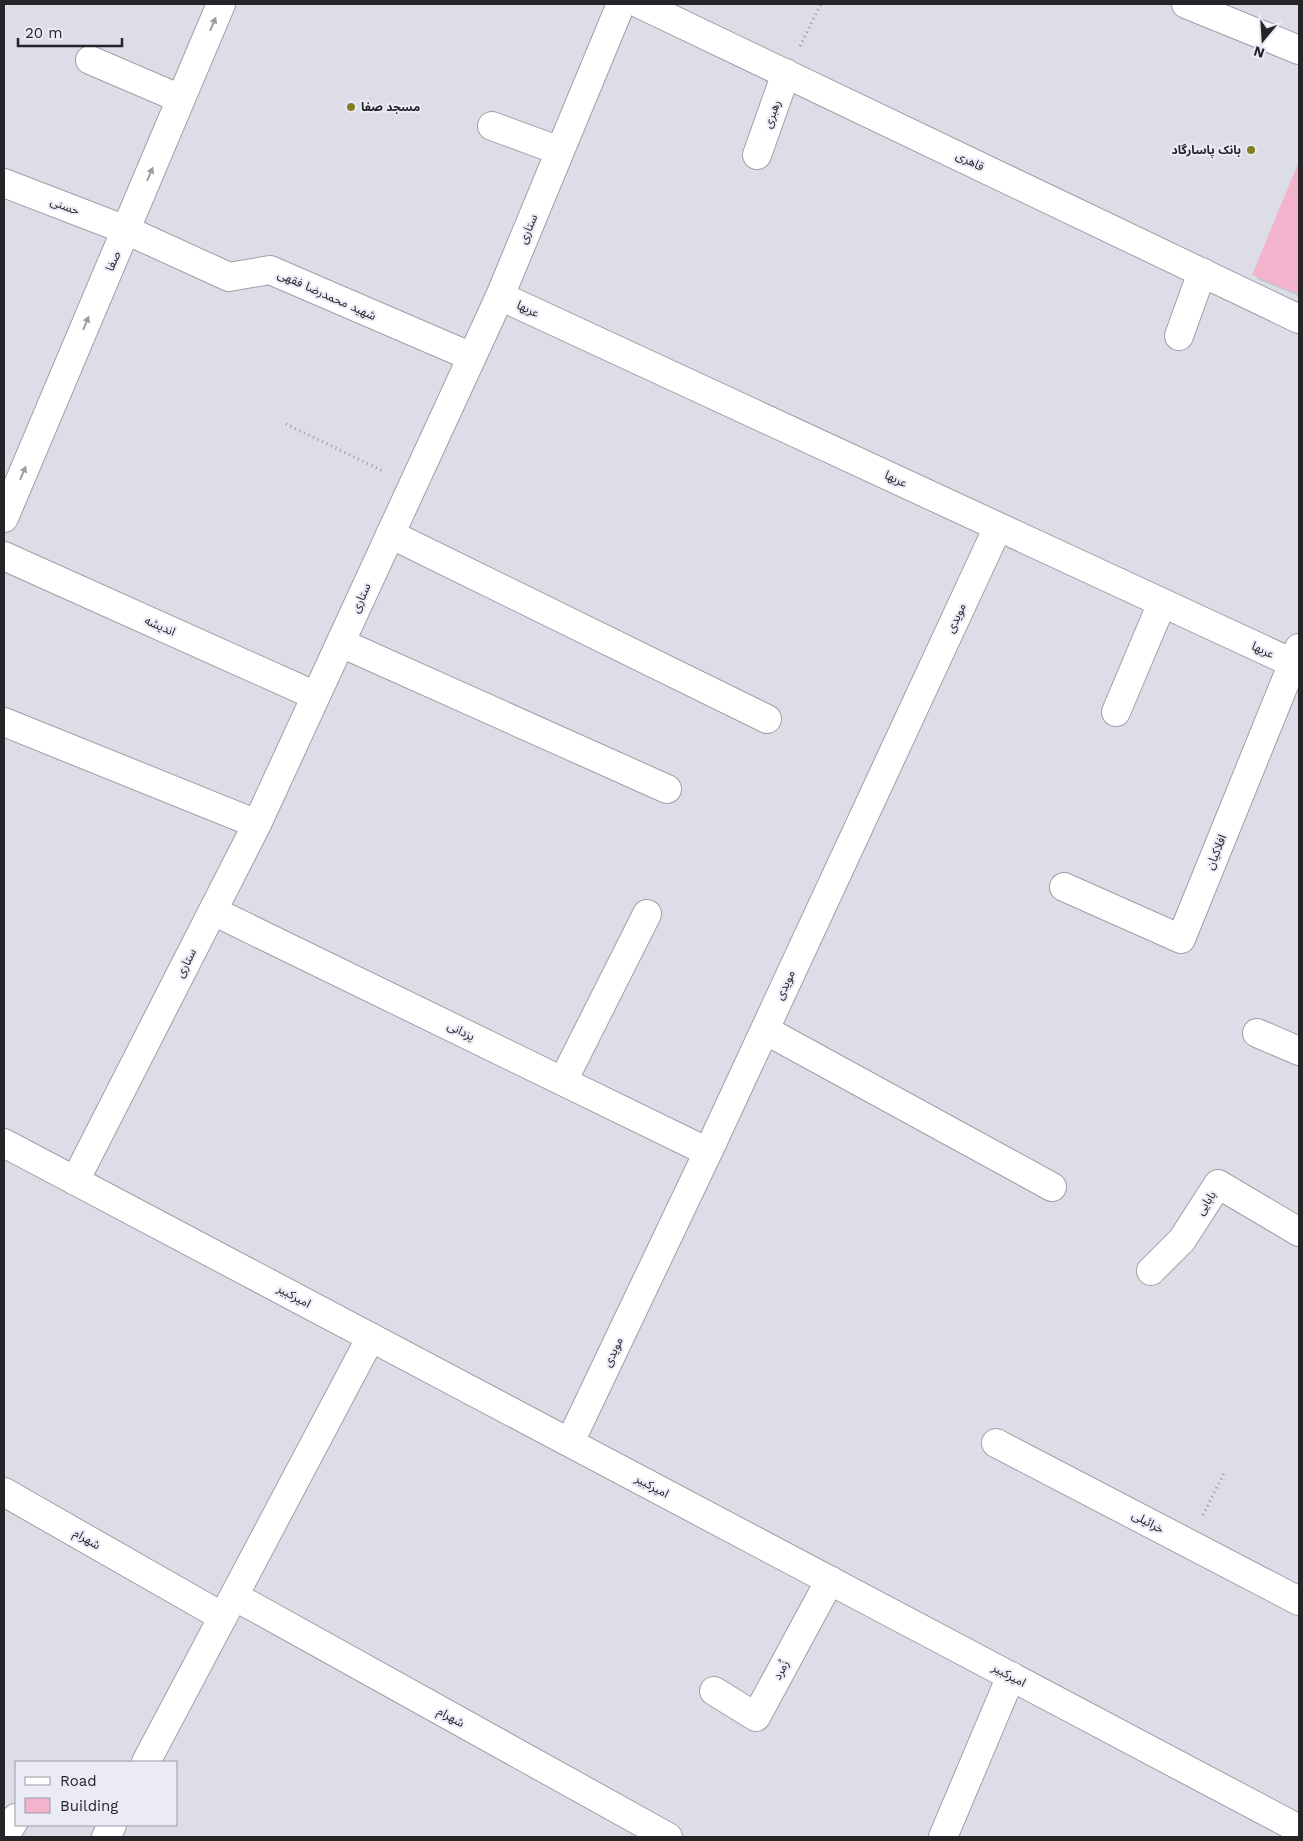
<svg xmlns="http://www.w3.org/2000/svg" width="1303" height="1841" font-family="'Work Sans','Noto Sans Arabic',sans-serif">
<style>
.building{fill:#f4b3cc;filter:url(#shadow)}
.lines{fill:none;stroke-linecap:round;stroke-linejoin:round}
.minor-casing{stroke:#9f9fa9;stroke-width:30}
.major-casing{stroke:#9f9fa9;stroke-width:30}
.path{stroke:#97979f;stroke-width:3;stroke-dasharray:1 4;stroke-linecap:butt}
.minor{stroke:#fff;stroke-width:28}
.major{stroke:#fff;stroke-width:28}
.oneway{fill:#9d9d9f}
.poi-dot{fill:#847d23;stroke:#eaebf6;stroke-width:2}
.labels{text-anchor:middle;stroke-width:4;stroke-linejoin:round;paint-order:stroke}
.poi-label{font-size:12px;font-weight:bold;fill:#252529;stroke:#eaebf6;text-anchor:start}
.street-label{font-size:12px;fill:#252529;stroke:#eaebf6}
</style>
<defs>
<filter id="shadow"><feDropShadow dx="5.5" dy="3" stdDeviation="1" flood-color="#0004"/></filter>
</defs>
<rect width="100%" height="100%" fill="#dddde8"/>
<!-- building -->
<path class="building" d="M1299 161V294L1252 275Z"/>
<g class="lines">
<!-- minor casing -->
<g class="minor-casing">
<path id="minor" d="M640 4 1299 319
M90 60 181 99
M492 126 560 151
M757 155 786 73
M4 183 126 230 229 277 270 270 472 357
M500 296 1299 666
M1179 336 1202 272
M4 518 221 4
M390 534 767 719
M4 556 316 696
M341 643 667 789
M1116 712 1162 603
M4 722 257 824
M1064 887 1181 939 1299 648
M213 911 708 1152
M765 1030 1052 1187
M1257 1033 1299 1051
M563 1081 647 914
M4 1143 1299 1829
M75 1181 257 824 500 296 621 4
M1151 1271 1182 1240 1218 1184 1299 1232
M570 1442 708 1152 998 527
M996 1443 1299 1601
M4 1492 223 1617
M234 1596 668 1837
M714 1691 756 1717 830 1580
M146 1762 371 1337
M4 1837 16 1818
M106 1837 112 1825
M943 1837 1011 1676"/>
</g>
<!-- major casing -->
<g class="major-casing">
<path id="major" d="M1186 4 1299 50"/>
</g>
<!-- path -->
<path class="path" d="M800 46 821 4
M286 424 385 472
M1203 1515 1224 1473"/>
<!-- minor -->
<use href="#minor" class="minor"/>
<!-- major -->
<use href="#major" class="major"/>
</g>
<!-- one-way arrows -->
<defs><path id="oneway-solid" d="M-6-.8H1V-3.2L6.5 0L1 3.2V.8H-6Z" transform="scale(1.25)"/></defs>
<g class="oneway">
<use href="#oneway-solid" transform="translate(213 24) rotate(-67)"/>
<use href="#oneway-solid" transform="translate(150 174) rotate(-67)"/>
<use href="#oneway-solid" transform="translate(86 323) rotate(-67)"/>
<use href="#oneway-solid" transform="translate(23 473) rotate(-67)"/>
</g>
<!-- markers -->
<g class="poi-dot">
<circle cx="351" cy="107" r="5"/>
<circle cx="1251" cy="150" r="5"/>
</g>
<g class="labels">
<!-- poi labels -->
<g class="poi-label">
<text x="361" y="111">مسجد صفا</text>
<text x="1241" y="154" text-anchor="end">بانک پاسارگاد</text>
</g>
<!-- street labels -->
<g class="street-label">
<text transform="translate(772 114) rotate(-70)" y="4">رهبری</text>
<text transform="translate(970 161) rotate(26)" y="4">قاهری</text>
<text transform="translate(65 206) rotate(21)" y="4">حسنی</text>
<text transform="translate(528 229) rotate(-67)" y="4">ستاری</text>
<text transform="translate(113 261) rotate(-67)" y="4">صفا</text>
<text transform="translate(327 295) rotate(24)" y="4">شهید محمدرضا فقهی</text>
<text transform="translate(528 309) rotate(25)" y="4">عربها</text>
<text transform="translate(896 479) rotate(25)" y="4">عربها</text>
<text transform="translate(361 598) rotate(-66)" y="4">ستاری</text>
<text transform="translate(956 618) rotate(-65)" y="4">مویدی</text>
<text transform="translate(160 626) rotate(24)" y="4">اندیشه</text>
<text transform="translate(1263 650) rotate(25)" y="4">عربها</text>
<text transform="translate(1216 852) rotate(-68)" y="4">افلاکیان</text>
<text transform="translate(186 963) rotate(-63)" y="4">ستاری</text>
<text transform="translate(785 985) rotate(-65)" y="4">مویدی</text>
<text transform="translate(461 1031) rotate(26)" y="4">یزدانی</text>
<text transform="translate(1206 1203) rotate(-57)" y="4">بابایی</text>
<text transform="translate(294 1296) rotate(28)" y="4">امیرکبیر</text>
<text transform="translate(613 1352) rotate(-65)" y="4">مویدی</text>
<text transform="translate(652 1486) rotate(28)" y="4">امیرکبیر</text>
<text transform="translate(1148 1522) rotate(28)" y="4">خرائیلی</text>
<text transform="translate(87 1539) rotate(30)" y="4">شهرام</text>
<text transform="translate(781 1670) rotate(-62)" y="4">زُمرد</text>
<text transform="translate(1009 1675) rotate(28)" y="4">امیرکبیر</text>
<text transform="translate(451 1717) rotate(29)" y="4">شهرام</text>
</g>
</g>
<!-- border -->
<rect width="1303" height="1841" fill="none" stroke="#252529" stroke-width="10"/>
<!-- legend -->
<rect x="15" y="1761" width="162" height="65" fill="#eaebf6" stroke="#9b9ca4"/>
<rect x="25" y="1777" width="25" height="8" fill="#ffffff" stroke="#9b9ca4"/>
<text x="60" y="1786" font-size="15" fill="#252529">Road</text>
<rect x="25" y="1798" width="25" height="15" fill="#f4b3cc" stroke="#9b9ca4"/>
<text x="60" y="1811" font-size="15" fill="#252529">Building</text>
<!-- north arrow -->
<g transform="translate(1263 40) rotate(198)" stroke="#eaebf6" stroke-width="4" paint-order="stroke">
<path d="M0-4L9 19L0 12L-9 19Z" fill="#252529"/>
<text y="-8" font-size="14" font-weight="bold" text-anchor="middle" fill="#252529">N</text>
</g>
<!-- scale -->
<path d="M18 38v8h104v-8" fill="none" stroke="#252529" stroke-width="2.5"/>
<text x="25" y="38" font-size="15" fill="#252529" stroke="#eaebf6" stroke-width="4" paint-order="stroke">20 m</text>
</svg>
